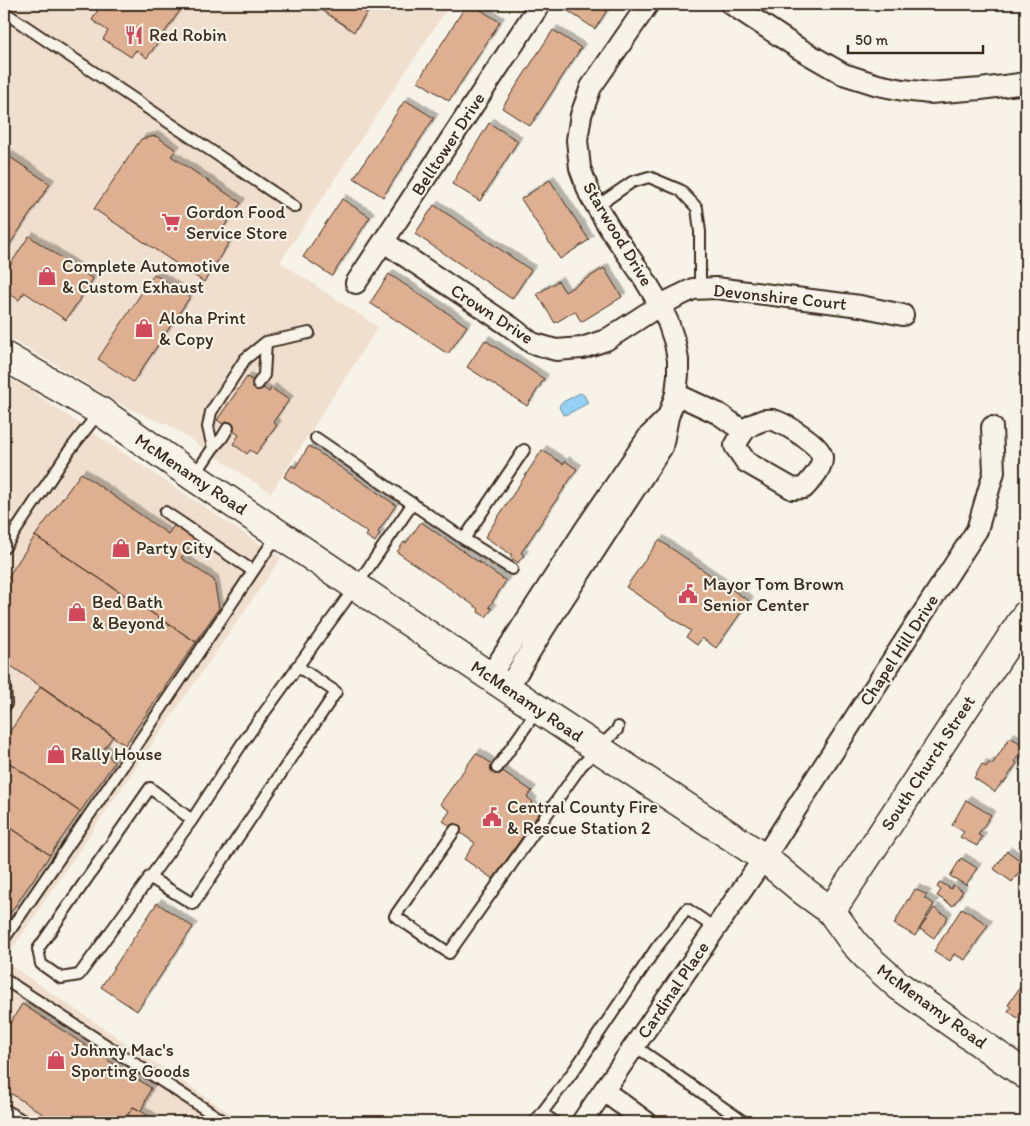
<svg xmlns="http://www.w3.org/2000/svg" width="1030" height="1126" font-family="Itim,sans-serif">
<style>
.built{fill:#f0dfce}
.water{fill:#94d1f5;stroke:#708e9f}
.building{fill:#deaf90;stroke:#3b2a1e;filter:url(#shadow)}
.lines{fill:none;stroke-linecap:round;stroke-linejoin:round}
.lane-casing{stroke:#3b2a1e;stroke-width:14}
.street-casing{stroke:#3b2a1e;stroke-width:24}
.secondary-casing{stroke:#3b2a1e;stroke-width:31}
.lane{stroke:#f7f3e8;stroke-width:10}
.street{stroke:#f7f3e8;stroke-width:20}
.secondary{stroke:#f7f3e8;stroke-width:28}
.labels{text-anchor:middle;stroke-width:4.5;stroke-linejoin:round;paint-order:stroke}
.poi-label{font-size:18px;fill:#3b2a1e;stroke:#f7f3e8;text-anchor:start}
.street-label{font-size:18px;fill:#3b2a1e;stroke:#f7f3e8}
</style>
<defs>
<filter id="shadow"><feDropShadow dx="4.5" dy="-4.5" stdDeviation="0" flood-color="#0004"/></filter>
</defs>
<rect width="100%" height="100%" fill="#f7f3e8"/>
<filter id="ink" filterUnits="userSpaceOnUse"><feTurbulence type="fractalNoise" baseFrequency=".02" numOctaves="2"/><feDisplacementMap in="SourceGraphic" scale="10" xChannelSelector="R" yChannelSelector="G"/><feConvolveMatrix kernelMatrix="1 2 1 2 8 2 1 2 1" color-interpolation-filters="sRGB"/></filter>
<g filter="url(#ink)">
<!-- built -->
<path class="built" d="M4 4H450L280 262 378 327 271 493 167 424 150 418 120 404 51 362 4 336Z
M4 377 26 387 68 416 281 558 121 789 4 961 243 1122H4Z"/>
<!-- water -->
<path class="water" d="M580 393 584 395 588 403 568 414 563 415 559 407 561 403Z"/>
<!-- building -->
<path class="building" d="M96 4H180L183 6 147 58 136 50 131 57 103 39 108 31 92 20 99 8Z
M313 4H373L354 32Z
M467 4H471L500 22 449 101 418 81Z
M569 4H611L595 29 565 9Z
M553 30 581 48 530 126 502 108Z
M405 100 434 118 383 197 354 178Z
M489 123 518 141 480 201 452 184Z
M156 136 176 150 171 156 241 203 218 235 230 241 204 282 94 209 141 139Z
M4 153 50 184 4 253Z
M550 180 589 240 560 259 521 199Z
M342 199 370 217 332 276 303 257Z
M434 205 531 270 512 299 415 234Z
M29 236 93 279 66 320 24 292 19 300 4 290V274Z
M604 268 622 297 581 322 575 311 555 323 537 294 558 281 565 292Z
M154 274 190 297 133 382 98 359Z
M389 274 467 326 448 354 370 303Z
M485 340 544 379 527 406 467 367Z
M247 377 269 392 271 388 289 400 273 422 277 425 256 454 250 450 247 454 233 444 239 435 217 420Z
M309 446 396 505 378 532 380 534 375 542 366 536 368 533 284 477 292 465 295 468Z
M542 450 563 464 565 461 577 469 521 553 524 555 518 563 510 557 512 555 485 537Z
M81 473 168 534 175 524 196 538 181 558 214 580 219 608 196 642 35 536Z
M421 522 506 581 489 607 492 609 486 617 478 612 479 609 397 552 404 542 406 543Z
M35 536 196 642 125 745 4 661V583Z
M659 540 749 601 716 648 702 638 697 645 686 637 691 631 626 587Z
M41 686 113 736 104 749 114 763 80 812 4 759V740Z
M1010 737 1026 747V753L1023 757 1019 754 1015 761 1017 763 1004 783 1002 782 995 792 974 778 982 764 986 767 989 763 992 765Z
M476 753 532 791 527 797 533 802 531 805 540 812 493 879 464 859 475 843 443 821 450 811 440 804Z
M4 759 80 812 50 855 4 823Z
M966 800 991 815 978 835 982 837 977 846 960 837 964 832 952 825Z
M4 823 50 855 4 922Z
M1007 851 1025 864 1012 882 994 869Z
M961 858 977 868 966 885 950 876Z
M940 882 951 889 953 885 963 891 953 906 937 896 941 890 937 887Z
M915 889 927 895 924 898 934 904 915 936 894 924 908 899 909 900Z
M157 903 193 927 137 1011 101 987Z
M934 908 948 917 934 938 920 929Z
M962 908 988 925 965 960 954 954 950 961 934 951Z
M1026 952V963L1021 960Z
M1026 978V1017L1023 1022 1008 1011 1011 1007 1008 1005Z
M22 1004 151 1088 141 1111 133 1107 123 1122H55L4 1089V1033Z
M133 1107 141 1111 157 1122H123Z"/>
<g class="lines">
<!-- lane casing -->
<g class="lane-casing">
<path id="lane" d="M4 12 295 207
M597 206 632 182 649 177 680 190 697 208 700 232V289
M258 384 264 375 266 342
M316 438 464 539 512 569
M213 448 222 438 228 428
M194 476 213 448 208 427 211 412 245 359 266 342 309 333
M165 512 253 571
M464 539 524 450
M4 548 69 451 100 411
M4 685 5 686 6 704 4 707
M497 768 538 709
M192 820 150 788 38 949 41 964 61 978 79 975 192 820 243 742 356 586 413 503
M455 830 395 916 449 953 581 766 617 730 618 727
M149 877 193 904 336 692 297 666
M4 939 118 773 278 534
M4 979 225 1122
M635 1046 744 1122
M4 1109 25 1122
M542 1113 555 1122
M535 1122 575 1069 657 947 687 909 715 928"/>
</g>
<!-- street casing -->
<g class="street-casing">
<path id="street" d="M731 4 798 48 843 74 878 85 903 90 930 93 981 89 1026 83
M384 242 511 327 532 343 556 350 582 348 606 340 660 305 693 289 716 288 860 306 903 315
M356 283 540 4
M676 394 719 414 743 431
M764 420C768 420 772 419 776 421 787 425 821 445 822 457 823 468 811 480 804 488L793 489 746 462 735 446C744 429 746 426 764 420Z
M490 676 586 528 649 436 668 417
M508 688 543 630 662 447 668 417 676 394 678 375V360L675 343 668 322 660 305 642 275 610 229 590 195 580 168 577 140 581 115 591 87 648 4
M604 1091 646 1122
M582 1122 764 858 977 530 994 472 992 427"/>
</g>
<!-- secondary casing -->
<g class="secondary-casing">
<path id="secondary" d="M4 356 100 411 194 477 538 709 764 858 805 892 831 911 854 943 870 960 899 986 1026 1075
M831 911 1026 615"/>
</g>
<!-- lane -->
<use href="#lane" class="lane"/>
<!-- street -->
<use href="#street" class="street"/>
<!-- secondary -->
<use href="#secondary" class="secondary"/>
</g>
</g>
<!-- icons -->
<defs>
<g id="restaurant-bare" transform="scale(1.5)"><path d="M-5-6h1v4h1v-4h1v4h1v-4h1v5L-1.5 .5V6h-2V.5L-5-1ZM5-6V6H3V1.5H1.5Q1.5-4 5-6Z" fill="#d1495b" stroke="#f7f3e8" stroke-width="2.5" paint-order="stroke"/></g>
<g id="supermarket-bare" transform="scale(1.5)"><path d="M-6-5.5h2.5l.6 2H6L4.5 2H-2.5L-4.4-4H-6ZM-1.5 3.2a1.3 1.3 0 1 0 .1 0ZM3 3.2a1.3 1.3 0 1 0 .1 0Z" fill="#d1495b" stroke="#f7f3e8" stroke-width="2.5" paint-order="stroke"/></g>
<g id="shop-bare" transform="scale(1.5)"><path d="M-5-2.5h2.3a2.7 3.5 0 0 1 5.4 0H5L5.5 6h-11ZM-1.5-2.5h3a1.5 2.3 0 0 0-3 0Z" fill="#d1495b" stroke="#f7f3e8" stroke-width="2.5" paint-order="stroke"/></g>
<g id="civic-bare" transform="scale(1.5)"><path d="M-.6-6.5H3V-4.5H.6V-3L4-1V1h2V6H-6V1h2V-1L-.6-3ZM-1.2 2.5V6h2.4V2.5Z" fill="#d1495b" stroke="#f7f3e8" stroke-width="2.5" paint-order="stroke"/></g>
</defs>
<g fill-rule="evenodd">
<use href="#restaurant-bare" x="134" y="35"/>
<use href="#supermarket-bare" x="171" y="222"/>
<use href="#shop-bare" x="47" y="276"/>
<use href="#shop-bare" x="144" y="328"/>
<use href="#shop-bare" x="121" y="548"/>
<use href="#civic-bare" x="688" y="594"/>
<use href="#shop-bare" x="77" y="612"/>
<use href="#shop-bare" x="56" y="754"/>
<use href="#civic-bare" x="492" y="817"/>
<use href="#shop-bare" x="56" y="1060"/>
</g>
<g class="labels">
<!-- poi labels -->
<g class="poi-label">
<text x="149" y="41">Red Robin</text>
<text x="186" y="218">Gordon Food<tspan x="186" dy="21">Service Store</tspan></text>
<text x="62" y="272">Complete Automotive<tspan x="62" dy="21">&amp; Custom Exhaust</tspan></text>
<text x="159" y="324">Aloha Print<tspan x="159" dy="21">&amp; Copy</tspan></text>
<text x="136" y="554">Party City</text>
<text x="703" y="590">Mayor Tom Brown<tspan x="703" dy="21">Senior Center</tspan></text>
<text x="92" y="608">Bed Bath<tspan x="92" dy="21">&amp; Beyond</tspan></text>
<text x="71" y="760">Rally House</text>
<text x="507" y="813">Central County Fire<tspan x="507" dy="21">&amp; Rescue Station 2</tspan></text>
<text x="71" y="1056">Johnny Mac's<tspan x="71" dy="21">Sporting Goods</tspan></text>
</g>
<!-- street labels -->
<g class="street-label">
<text transform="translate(448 144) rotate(-57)" y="6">Belltower Drive</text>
<text transform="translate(618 234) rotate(59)" y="6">Starwood Drive</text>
<text transform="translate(780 297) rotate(6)" y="6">Devonshire Court</text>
<text transform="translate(492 314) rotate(33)" y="6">Crown Drive</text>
<text transform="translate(191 474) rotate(34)" y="6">McMenamy Road</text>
<text transform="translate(899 650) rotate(-57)" y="6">Chapel Hill Drive</text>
<text transform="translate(527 701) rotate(34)" y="6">McMenamy Road</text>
<text transform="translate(928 763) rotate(-57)" y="6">South Church Street</text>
<text transform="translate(673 990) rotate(-56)" y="6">Cardinal Place</text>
<text transform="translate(932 1006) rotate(36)" y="6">McMenamy Road</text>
</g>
</g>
<!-- margin -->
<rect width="1030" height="1126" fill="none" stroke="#f7f3e8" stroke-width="20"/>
<rect x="10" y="10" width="1010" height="1106" fill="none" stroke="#3b2a1e" stroke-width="2" filter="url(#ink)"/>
<!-- scale -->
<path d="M848 45v8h135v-8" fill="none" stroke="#3b2a1e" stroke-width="2.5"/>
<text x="855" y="45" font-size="15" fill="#3b2a1e" stroke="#f7f3e8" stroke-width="4" paint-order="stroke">50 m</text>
</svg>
